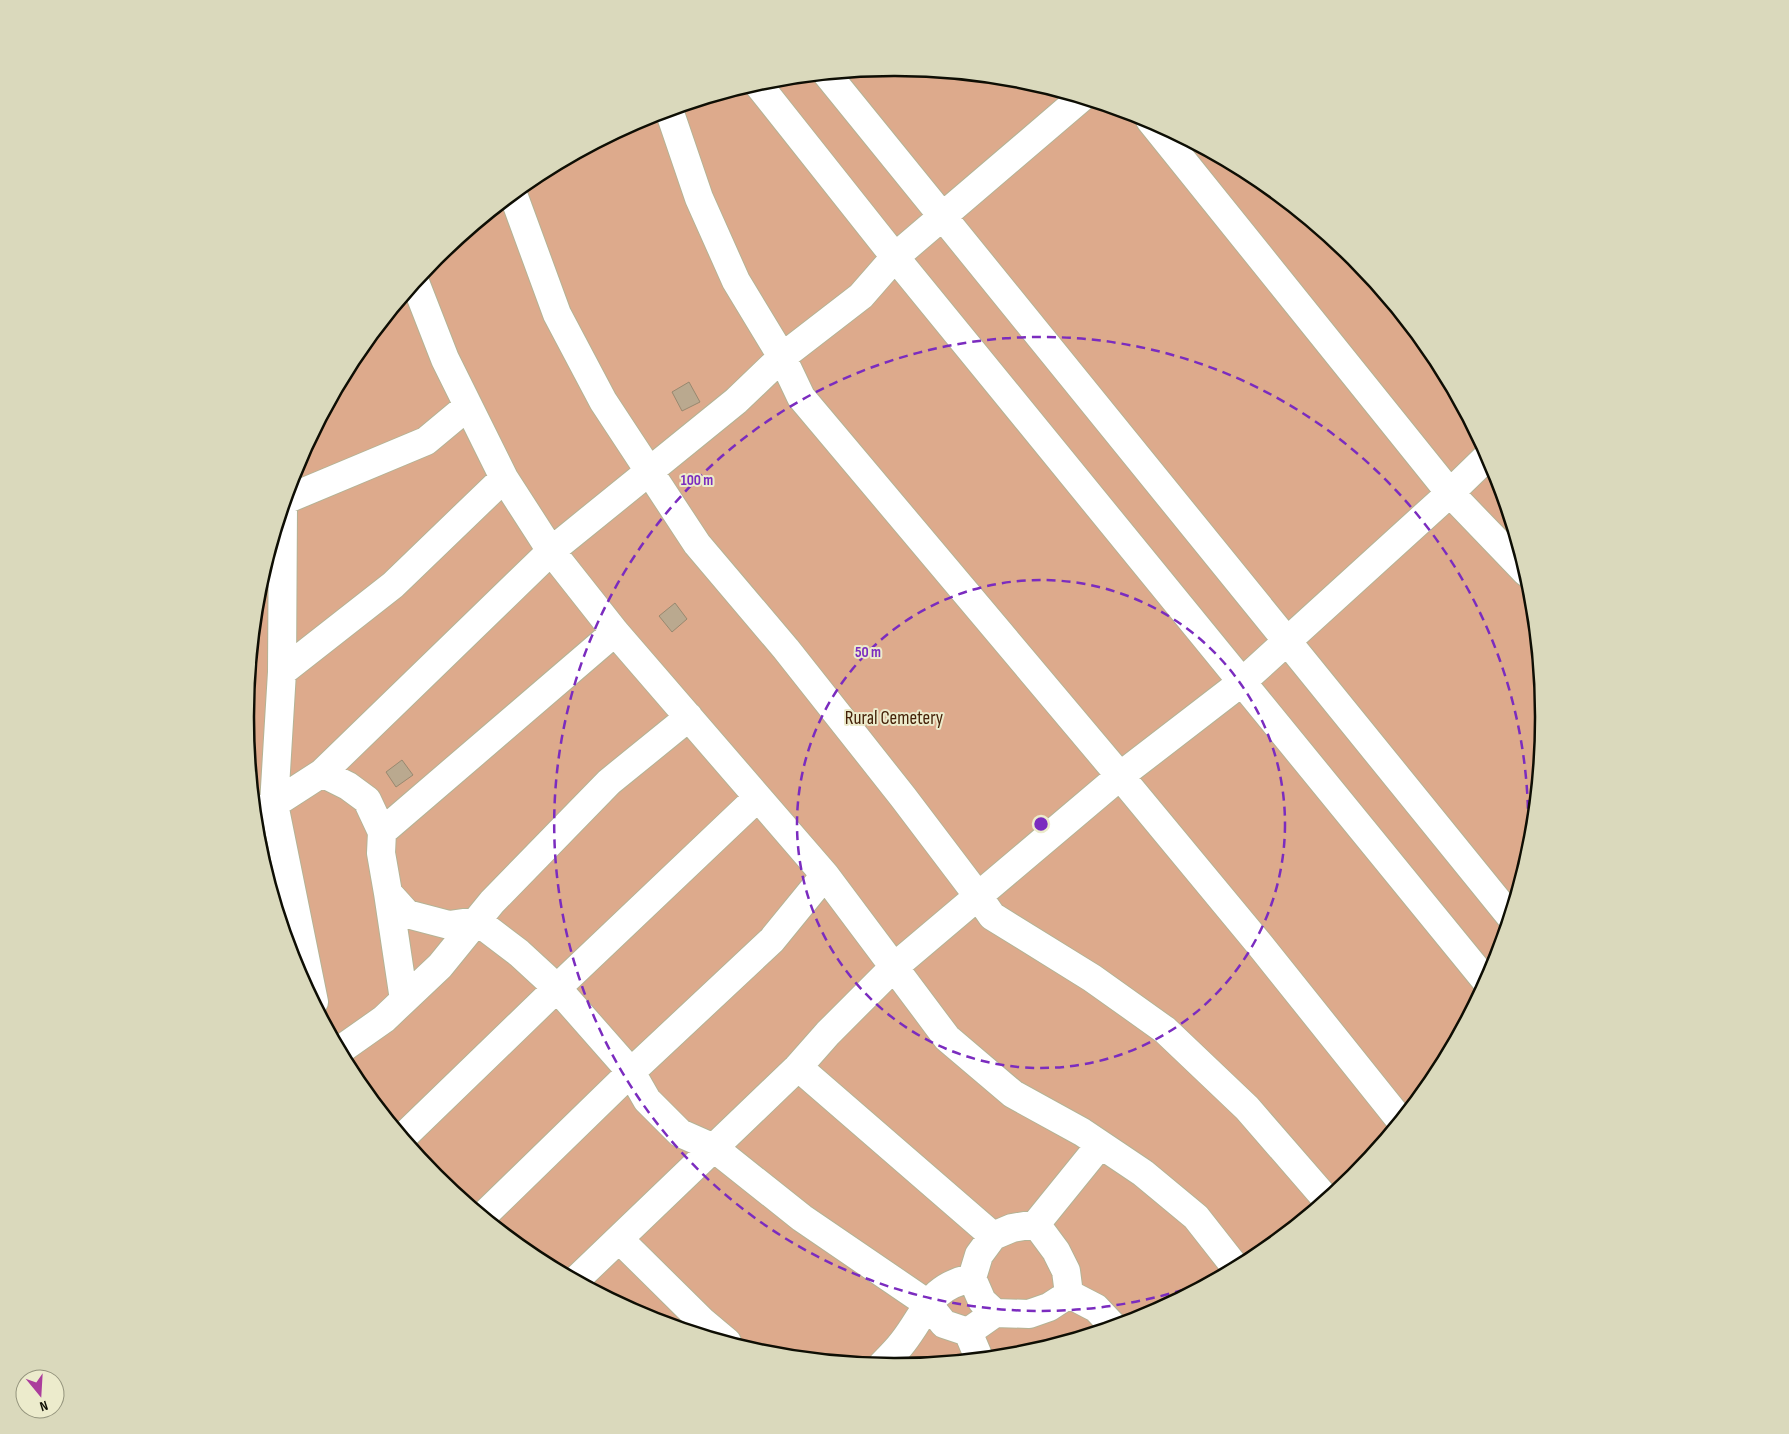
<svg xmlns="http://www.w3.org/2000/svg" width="1789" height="1434" font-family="'Sofia Sans Condensed',sans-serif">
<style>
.green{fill:#ddaa8c}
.building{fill:#baa98f;stroke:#98886f}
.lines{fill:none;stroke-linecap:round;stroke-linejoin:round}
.minor-casing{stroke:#b4b395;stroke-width:30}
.minor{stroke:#fff;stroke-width:28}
.ring{fill:none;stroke:#7b2cbf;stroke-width:2.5;stroke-dasharray:9 6}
.labels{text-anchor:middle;stroke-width:4;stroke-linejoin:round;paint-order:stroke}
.park-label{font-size:19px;fill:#452108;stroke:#ecebcc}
.rim{fill:none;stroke:#0e0e04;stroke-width:2.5}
.centre{fill:#7b2cbf;stroke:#ecebcc;stroke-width:2.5}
.ring-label{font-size:15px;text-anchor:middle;font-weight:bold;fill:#7b2cbf;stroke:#ecebcc;stroke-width:4;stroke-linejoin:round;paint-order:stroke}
</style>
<rect width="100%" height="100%" fill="#ecebcc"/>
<!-- green -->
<path class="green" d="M248 717a647 647 0 1 1 1294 0a647 647 0 1 1-1294 0Z"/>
<!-- building -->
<path class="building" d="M689 382 700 402 682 411 672 392Z
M675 603 687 619 672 632 659 616Z
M402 760 413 775 396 787 386 772Z"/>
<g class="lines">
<!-- minor casing -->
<g class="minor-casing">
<path id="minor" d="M827 74 1510 916
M757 83 895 257 1486 981
M669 110 699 198 736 281 782 357 801 397 1120 776 1260 945 1400 1120
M1150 120 1450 493 1526 572
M513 194 557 314 603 401 697 544 786 649 903 797 978 896 992 916 1092 978 1165 1030 1247 1108 1326 1199
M415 282 445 359 504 478 551 551 615 632 825 875 947 1038 1013 1094 1082 1132 1143 1173 1196 1217 1236 1268
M285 500 426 441 468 406
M283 506 282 672 274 804 314 1002
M282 672 393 585 504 478
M322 773 348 786 367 800 382 832 615 632
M254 812 274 804 322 773 551 551 736 401 782 357 861 296 895 257 1081 98
M382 832 381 853 388 893 407 914 449 925 477 921 519 953 557 988 631 1072 647 1100 680 1133 714 1148 802 1218 928 1304 944 1324 968 1332 995 1313
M388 893 404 1000
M340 1050 384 1019 404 1000 440 966 492 902 609 782 689 717
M798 1067 993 1236 979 1255 972 1278
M403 1137 557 988 757 798
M483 1216 631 1072 772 940 825 875
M993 1236 1012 1228 1036 1224
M619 1239 702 1321 727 1342
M576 1280 798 1067 828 1033 893 968 1120 776 1242 682 1450 493 1488 456
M1069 1294 1096 1308 1113 1326
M968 1332 979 1358
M882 1365C889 1358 897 1350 903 1342 927 1311 929 1287 972 1278L982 1301 995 1313 1029 1314 1049 1307 1069 1294 1066 1271 1056 1251 1036 1224 1100 1145"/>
</g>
<!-- minor -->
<use href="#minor" class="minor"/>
</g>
<!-- distance rings -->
<g class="ring">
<circle cx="1041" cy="824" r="244"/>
<path d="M1212 1280A487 487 0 1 1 1527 858"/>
</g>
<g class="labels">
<!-- park labels -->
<g class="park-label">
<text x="894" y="724">Rural Cemetery</text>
</g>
</g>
<!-- crop -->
<path d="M0 0H1789V1434H0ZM894 76H895A640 640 0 0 1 1535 716V718A640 640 0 0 1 895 1358H894A640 640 0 0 1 254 718V716A640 640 0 0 1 894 76Z" fill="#dad9bc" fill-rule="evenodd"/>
<path class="rim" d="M894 76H895A640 640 0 0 1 1535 716V718A640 640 0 0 1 895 1358H894A640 640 0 0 1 254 718V716A640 640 0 0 1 894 76Z"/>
<circle cx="1041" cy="824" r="8" class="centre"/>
<g class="ring-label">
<text x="697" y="485">100 m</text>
<text x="868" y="657">50 m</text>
</g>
<!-- north arrow -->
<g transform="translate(40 1394) rotate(162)"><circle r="24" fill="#ecebcc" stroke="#93937c"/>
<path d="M0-4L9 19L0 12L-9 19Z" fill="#ab3d9c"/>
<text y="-8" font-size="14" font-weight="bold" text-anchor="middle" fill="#0e0e04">N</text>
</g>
</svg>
